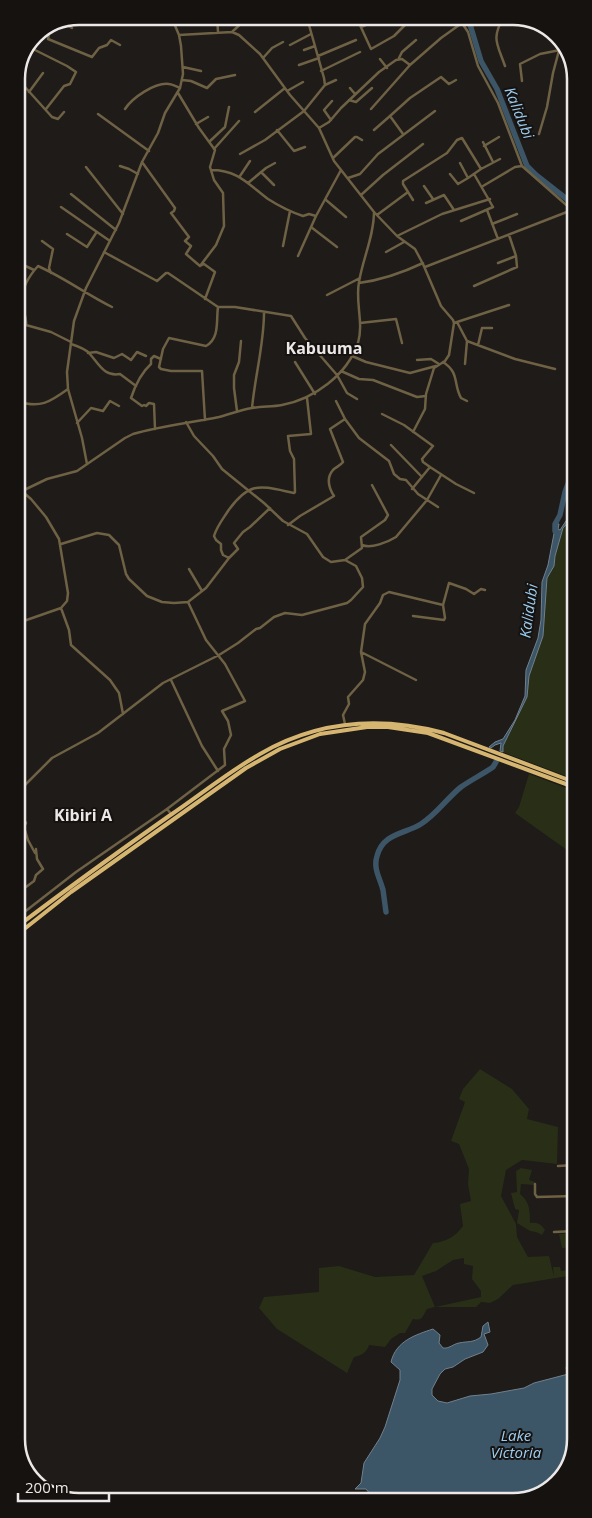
<svg xmlns="http://www.w3.org/2000/svg" width="592" height="1518" font-family="'Open Sans',sans-serif">
<style>
.green{fill:#292e17;fill-rule:evenodd}
.water{fill:#3c5567;stroke:#70818d}
.lines{fill:none;stroke-linecap:round;stroke-linejoin:round}
.stream{stroke:#70818d;stroke-width:1}
.river{stroke:#3c5567;stroke-width:5.5}
.minor{stroke:#6e6144;stroke-width:2.5}
.tertiary{stroke:#6e6144;stroke-width:3}
.trunk{stroke:#d5b570;stroke-width:4}
.labels{text-anchor:middle;stroke-width:4;stroke-linejoin:round;paint-order:stroke}
.water-label{font-size:15px;font-style:italic;fill:#9dcef2;stroke:#151210}
.quarter-label{font-size:16px;font-weight:bold;fill:#ebe8e7;stroke:#151210}
.rim{fill:none;stroke:#ebe8e7;stroke-width:2.5}
</style>
<rect width="100%" height="100%" fill="#1e1b19"/>
<!-- green -->
<path class="green" d="M574 515V779L503 752V747L527 697 529 676 543 636 547 578 554 566 555 556 563 528Z
M529 774 574 791V855L515 813 519 807Z
M480 1069 512 1089 529 1109 527 1119 558 1127 557 1164 522 1160 506 1170 501 1196 516 1224 517 1237 528 1257 549 1256 554 1277 553 1267H560L561 1271 568 1270V1276L513 1285 498 1299 490 1303 481 1302 476 1307H435L427 1309C422 1317 423 1321 413 1319L405 1333H400L391 1339 385 1347 369 1345C367 1353 360 1356 354 1357L347 1373 277 1329 259 1308 264 1297 319 1292V1268L339 1266 375 1277 414 1275 433 1243C446 1242 456 1236 463 1226L460 1204 471 1201 468 1184 469 1169 459 1144 451 1141 465 1102 459 1099 463 1089ZM464 1258V1264L473 1266 472 1279 481 1291V1297L435 1307 422 1276 436 1271 453 1260Z
M521 1168 532 1170 529 1180 535 1182 534 1185 521 1184 520 1194C530 1202 530 1211 530 1223 538 1222 541 1224 545 1230L542 1235 536 1232 530 1231 517 1223 519 1210 515 1209 511 1193 517 1192 516 1171Z
M572 1233 569 1242 571 1245 575 1247V1252L572 1253V1247L562 1248 559 1234Z"/>
<!-- water -->
<path class="water" d="M574 509 573 517 563 528 555 556 554 566 547 578 543 636 529 676 527 697 503 746V752L500 751 501 743 495 745 491 748 489 747 495 742 503 739 515 720 525 696 526 670 538 638 541 620 542 582 548 565 556 523 559 524 558 529 560 530Z
M488 1322 490 1332 484 1334 488 1345 483 1352 465 1359 453 1367 445 1369 440 1374 432 1389V1395L438 1401 447 1403 470 1396 491 1394 524 1388 534 1383 576 1372V1439L563 1477 533 1498 346 1500 351 1496 361 1497 371 1495 366 1489H355L361 1483 364 1463 380 1438 385 1427 400 1380V1370L391 1362C396 1341 415 1335 433 1329L440 1335 439 1343 443 1348C449 1349 453 1344 459 1343 468 1341 473 1343 481 1337L483 1326Z"/>
<g class="lines">
<!-- stream -->
<path class="stream" d="M573 117V131"/>
<!-- river -->
<path class="river" d="M465 16 469 21 481 61 497 89 527 166 536 175 573 204
M555 531V524L560 515 565 492 573 471
M386 912C385 905 384 897 383 890 380 878 373 869 377 856 383 833 405 834 421 824 437 814 447 798 461 787 471 780 483 774 493 767L496 762"/>
<!-- minor -->
<path class="minor" d="M95 16 99 18
M217 16 218 32
M240 16 242 23
M320 16 325 24 348 21 359 23 371 49 394 36 414 16
M504 16C491 39 497 43 505 66
M75 18 83 23 89 16
M63 23 72 28
M361 27 387 16
M50 28 48 39 92 57 99 48 107 45 111 40 120 45
M232 32 249 16
M179 35 232 32 239 35 260 54 290 95 319 128 334 161 374 212 397 236 415 249 423 264 441 306 453 320 454 323 449 355 445 361 434 368 426 394 425 409 413 432
M290 45 311 34
M29 47 67 66 76 72 70 84 64 86 46 109
M304 50 315 46
M318 56 356 40
M263 58 272 48 283 42
M399 58 402 52 416 40
M380 59 387 68
M299 65 319 58
M183 67 201 71
M321 71 360 52
M16 77 52 117 58 119 64 112
M182 80 191 81 207 88 216 79 235 75
M522 81 520 64 540 54 560 50
M325 85 336 80
M350 88 355 94
M287 91 303 82
M29 92 43 73
M178 93 199 128 215 150 210 167 214 180 223 193 224 226 216 245 200 266 204 264 215 272 205 299
M349 100 356 102 372 88
M125 109C132 98 155 82 169 84 172 84 177 87 180 88
M371 109 410 65 441 38 462 23 468 32 478 66 498 103 522 166 572 210
M255 112 285 88
M98 114 149 151
M331 120 324 110 332 101
M196 124 208 117
M319 128 329 122 341 108 379 72 396 60 402 59 410 65
M277 130 294 151 305 147
M374 130 390 116
M403 134 390 116 410 98 441 77 449 84 456 80
M539 134 547 107 553 73 561 43
M572 139 573 140
M209 142 225 127 229 107
M483 142 493 162
M484 146 499 137
M214 149 239 121
M240 154 265 140 304 111 325 85 324 78 309 25
M333 158 355 137H357L362 140
M142 162 175 208 174 211 171 213 189 237 185 241 191 246 186 254 200 266
M120 166 129 169 138 174
M86 167 123 214
M481 169 500 159
M211 170C238 170 248 184 268 199 279 206 291 212 303 216L309 214 316 216
M261 172 274 185
M450 174 458 184 468 178
M240 176 250 161
M348 178 360 174 378 154 435 111
M248 183 266 168 275 163
M424 186 433 199
M483 186 515 167 522 166
M71 194 116 230
M361 195 383 175 423 144
M326 200 346 217
M413 200 403 184V181L447 153 457 140 462 138 481 169 468 178 460 163
M426 203 444 195 454 210
M61 207 110 241
M487 210 498 239
M377 215 408 192
M461 221 493 207 474 174
M492 224 517 214
M311 227 337 247
M67 234 87 247 96 233
M397 236 442 214 490 199
M42 241 53 249 49 268 51 273
M283 246 290 211
M104 252 157 281 166 273H168L218 307H235L291 316 305 338 337 375 347 393 357 399
M386 252 404 242
M298 256 316 216 341 170
M17 262 34 270
M498 263 516 256
M425 267 572 210
M359 283C381 280 402 273 423 263
M474 286 517 267 516 256 509 235
M327 295 360 278
M457 322 467 341 465 364
M360 323 396 319 402 343
M454 323 509 305
M467 341 515 359 555 369
M71 342 51 332 26 325C27 318 24 313 22 306 20 290 28 277 38 266 63 277 86 294 112 307
M71 344C77 346 84 348 89 353 99 364 104 377 120 374L136 386
M478 345 482 328H492
M88 353 96 352 114 358 122 354 131 360 137 352 146 356
M352 356 366 362 410 373 436 366
M417 360 431 359 439 364
M295 362 315 394
M443 362C460 373 453 384 461 398L467 401
M341 371 359 379 373 380 417 397 426 396
M17 401C40 409 50 402 68 389
M336 401 345 419 359 438 389 461 394 474 400 479 406 480 418 494 438 507
M252 408C255 376 264 344 264 313
M237 411 234 388V375L239 362 241 341
M382 414 404 425 433 446 422 459 423 462 430 467 412 489
M205 420 202 371H171L161 369 159 367 163 349 169 338 206 346C220 338 216 321 218 307
M77 423 91 408 103 411 110 401 119 406
M155 429 154 404 149 403 146 406 144 405 142 406 131 398C135 386 142 372 151 364V359L154 356 161 359
M391 445 422 477
M87 464 82 438 68 389 67 372 74 321 86 288 119 223 142 162 158 133 165 113 180 88 183 74 181 46 179 35 171 16
M430 467 456 484 474 493
M17 492 24 493 31 499 46 517 59 539 68 593 67 601 61 608 18 623
M20 492 47 479 77 471 125 438 133 434C161 426 190 423 219 417 230 414 241 410 252 408 262 406 272 407 282 405 314 399 347 375 358 343 364 323 355 302 359 282 363 258 374 236 374 212
M288 525 300 516 334 496C329 488 326 478 333 470 336 467 340 466 343 462L330 429 345 419
M61 544 97 533 109 535 119 545 126 574 129 579 147 596 162 602 174 603 188 602 206 588 229 558 238 549 234 543 243 532 250 527 270 508
M362 545C371 549 388 542 396 537L427 500 441 475
M229 558 223 555 221 550V544L216 540 214 536C217 526 223 519 228 511 250 480 261 486 294 493L295 492 294 459 290 451 288 436 311 434 307 398
M345 560 362 548 361 537 385 520 388 515 372 485
M189 569 202 591
M61 608 69 630 71 645 110 680 119 693 123 714
M413 616 444 620 445 618 443 605 449 583 466 589 474 594 481 589 485 590
M361 652 416 680
M171 680 202 746 218 771
M345 724 343 715 349 704 348 697 363 680 365 672 361 652 365 624 380 603 383 595 389 592 443 605
M18 792 52 758 98 733 163 683 219 655 238 643 256 629 260 628 274 617 285 613 302 615 347 603 351 600 363 587 362 578 356 566 345 560 331 562 323 557 307 534 283 521 264 503 222 469 213 456 194 436 186 422
M18 808 26 823 24 827 28 840 35 853
M172 815 167 809 225 765 224 749 231 735 228 721 222 711 245 701 225 664 206 640 188 602
M18 869 23 877 24 886 26 887 34 881 36 875 43 869 37 859 36 849
M18 907 24 913
M18 917 76 872 167 809
M569 1084 575 1079
M558 1166 575 1165
M535 1184V1194L537 1197 575 1196
M554 1232 575 1231"/>
<!-- tertiary -->
<path class="tertiary" d="M567 1368 576 1359"/>
<!-- trunk -->
<path class="trunk" d="M18 926C68 888 118 852 169 816 199 796 228 772 260 754 317 721 380 716 444 733L574 782
M18 934 71 892 246 768 280 749 320 734 367 727H388L428 733 574 787"/>
</g>
<g class="labels">
<!-- water labels -->
<g class="water-label">
<text transform="translate(519 113) rotate(68)" y="5">Kalidubi</text>
<text transform="translate(529 611) rotate(-82)" y="5">Kalidubi</text>
<text x="516" y="1441">Lake<tspan x="516" dy="17">Victoria</tspan></text>
</g>
<!-- quarter labels -->
<g class="quarter-label">
<text x="324" y="354">Kabuuma</text>
<text x="83" y="821">Kibiri A</text>
</g>
</g>
<!-- crop -->
<path d="M0 0H592V1518H0ZM79 25H513A54 54 0 0 1 567 79V1439A54 54 0 0 1 513 1493H79A54 54 0 0 1 25 1439V79A54 54 0 0 1 79 25Z" fill="#151210" fill-rule="evenodd"/>
<path class="rim" d="M79 25H513A54 54 0 0 1 567 79V1439A54 54 0 0 1 513 1493H79A54 54 0 0 1 25 1439V79A54 54 0 0 1 79 25Z"/>
<!-- scale -->
<path d="M18 1493v8h91v-8" fill="none" stroke="#ebe8e7" stroke-width="2.5"/>
<text x="25" y="1493" font-size="15" fill="#ebe8e7" stroke="#151210" stroke-width="4" paint-order="stroke">200 m</text>
</svg>
